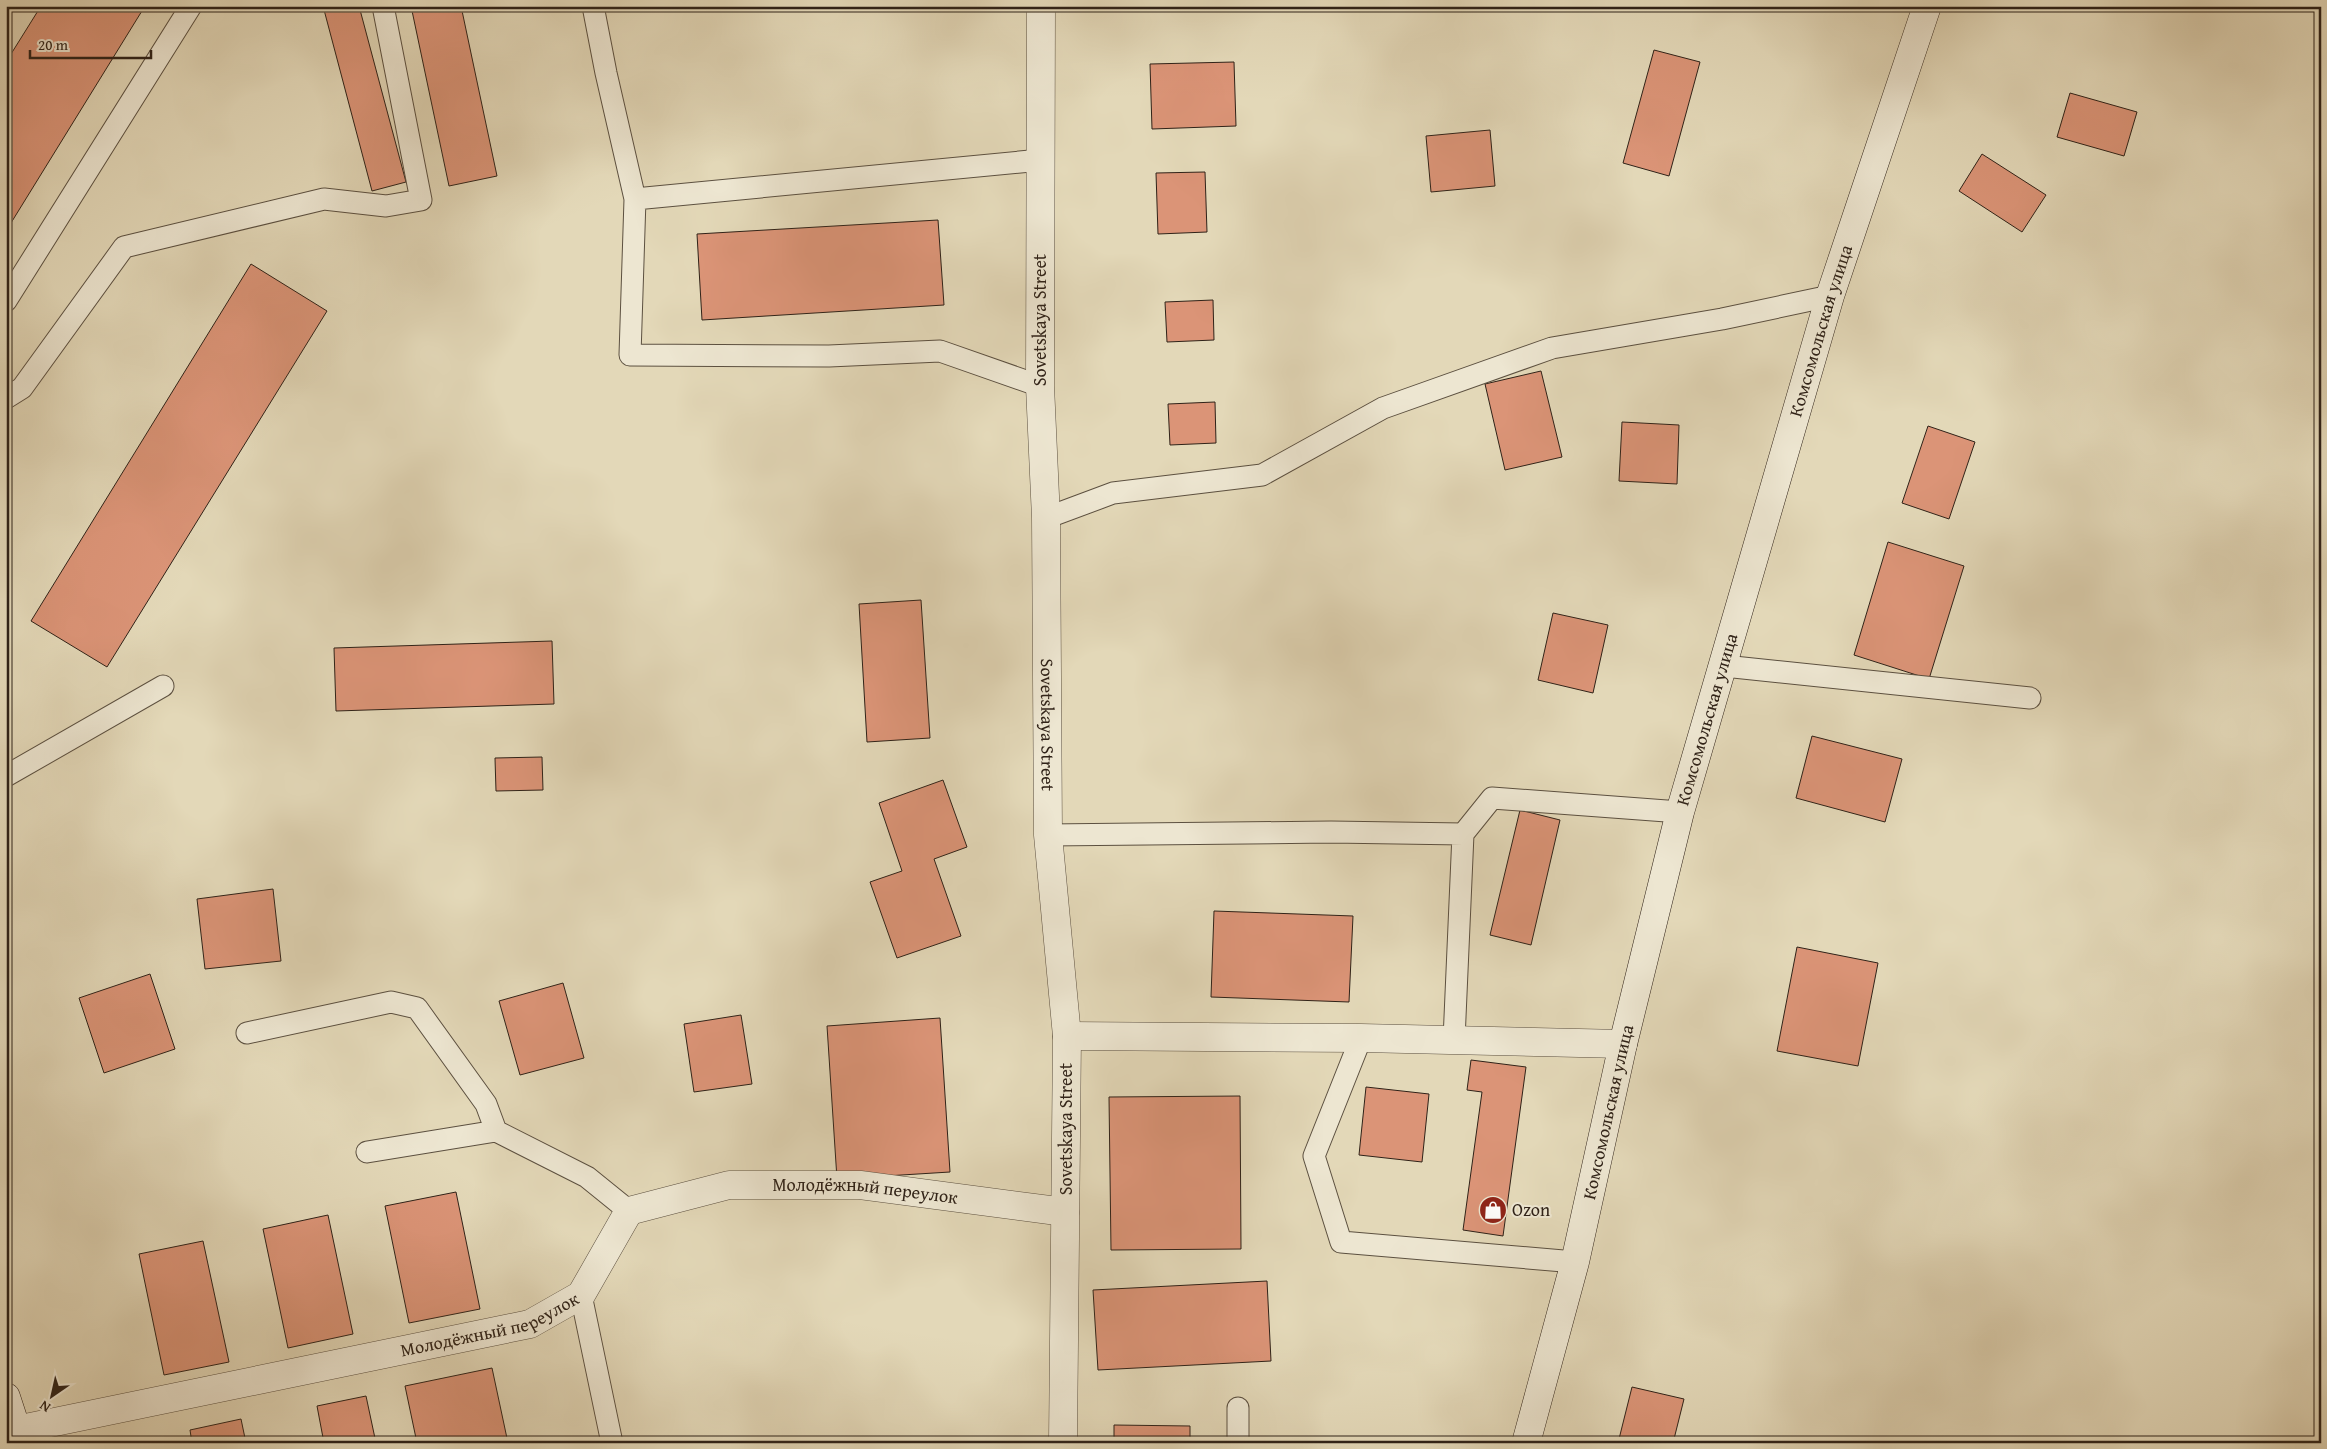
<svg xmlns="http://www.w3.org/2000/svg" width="2327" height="1449" font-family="'Gentium Book Plus',serif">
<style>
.building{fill:#db9477;stroke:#2f2218}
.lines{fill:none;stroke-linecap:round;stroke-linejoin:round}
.lane-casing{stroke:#5c5040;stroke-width:23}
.street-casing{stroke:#5c5040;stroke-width:29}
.secondary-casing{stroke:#2f2218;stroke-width:29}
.lane{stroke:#ede6d1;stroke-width:21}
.street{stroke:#ede6d1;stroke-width:28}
.secondary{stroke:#ede6d1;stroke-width:28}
.labels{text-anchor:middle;stroke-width:4;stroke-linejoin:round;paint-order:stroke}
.street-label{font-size:18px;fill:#2f2218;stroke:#ede6d1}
.poi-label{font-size:18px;fill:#2f2218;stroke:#ede6d1;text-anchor:start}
</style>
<rect width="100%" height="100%" fill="#e3d8b8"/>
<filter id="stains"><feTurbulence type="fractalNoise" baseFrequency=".004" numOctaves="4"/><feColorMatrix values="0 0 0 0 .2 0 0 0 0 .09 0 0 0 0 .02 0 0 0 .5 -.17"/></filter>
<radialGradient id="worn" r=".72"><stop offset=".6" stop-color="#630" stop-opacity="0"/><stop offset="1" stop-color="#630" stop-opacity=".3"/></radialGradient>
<!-- building -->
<path class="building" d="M41 6H145L6 231V62Z
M323 6H359L406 182 372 191Z
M411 6H461L497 176 449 186Z
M1654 50 1700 62 1669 176 1623 163Z
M1234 62 1236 126 1152 129 1150 64Z
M2070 93 2137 112 2124 156 2057 137Z
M1490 130 1495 186 1431 192 1426 136Z
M1982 154 2046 195 2022 232 1959 191Z
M1205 172 1207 232 1158 234 1156 173Z
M938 220 944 305 702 320 697 234Z
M251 264 327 311 107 667 31 621Z
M1213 300 1214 340 1167 342 1165 302Z
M1541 371 1562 457 1505 470 1485 384Z
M1215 402 1216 443 1170 445 1168 404Z
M1622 422 1679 425 1677 484 1619 481Z
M1928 426 1975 442 1949 519 1902 503Z
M1888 542 1964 566 1929 679 1854 655Z
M921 600 930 738 867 742 859 604Z
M1553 613 1608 625 1593 693 1538 680Z
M552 641 554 704 336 711 334 648Z
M1812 736 1902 759 1885 822 1796 798Z
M542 757 543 790 496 791 495 758Z
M943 780 967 847 934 859 961 936 897 958 870 882 902 871 879 803Z
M1520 810 1560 820 1531 945 1490 935Z
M273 889 281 961 205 969 197 899Z
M1214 911 1353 916 1349 1002 1211 997Z
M1797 947 1878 963 1858 1066 1777 1051Z
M150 974 175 1049 104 1073 79 998Z
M563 983 584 1058 520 1075 499 1001Z
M741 1015 752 1084 694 1092 684 1024Z
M940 1018 950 1172 837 1179 827 1026Z
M1471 1060 1526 1067 1503 1236 1463 1230 1482 1092 1467 1090Z
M1366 1087 1429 1094 1422 1162 1359 1155Z
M1240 1096 1241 1249 1111 1250 1109 1097Z
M456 1192 480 1309 409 1323 385 1206Z
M328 1215 353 1334 288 1348 263 1229Z
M203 1241 229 1362 164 1375 139 1254Z
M1267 1281 1271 1361 1098 1370 1093 1290Z
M492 1368 508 1443H417L405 1386Z
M1632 1387 1684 1399 1673 1443H1618Z
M366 1396 376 1443H324L317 1406Z
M241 1419 246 1443H192L190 1430Z
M1114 1425 1190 1426V1443H1114Z"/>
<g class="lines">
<!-- lane casing -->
<g class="lane-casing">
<path id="lane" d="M593 6 606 73 635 199 630 355 829 356 940 351 1040 386
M635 199 1041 160
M6 301 191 6
M6 398 22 388 124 247 324 199 386 206 421 200 383 6
M1046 518 1113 493 1262 475 1383 408 1552 348 1722 319 1830 296
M1724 666 2030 698
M6 776 163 686
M1048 835 1331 832 1463 834 1492 798 1680 812
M247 1033 391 1002 417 1008 486 1104 496 1131 587 1177 629 1211
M1361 1038 1314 1156 1341 1242 1575 1262
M1454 1040 1463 834
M367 1152 496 1131
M581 1295 612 1443
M1238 1443V1408"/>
</g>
<!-- street casing -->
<g class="street-casing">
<g id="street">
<path id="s1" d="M1041 6 1040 386 1046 518 1048 835 1067 1036 1063 1443"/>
<path d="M1067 1036 1361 1038 1623 1044"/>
<path id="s2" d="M16 1430 530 1324 581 1295 629 1211 729 1185H860L1065 1212"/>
</g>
</g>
<!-- secondary casing -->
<g class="secondary-casing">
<g id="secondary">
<path d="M6 1397 21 1443"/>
<path id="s3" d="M1526 1443 1575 1262 1623 1044 1680 812 1830 296 1927 6"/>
</g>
</g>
<!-- lane -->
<use href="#lane" class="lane"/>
<!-- street -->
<use href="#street" class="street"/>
<!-- secondary -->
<use href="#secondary" class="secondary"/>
</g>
<!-- icons -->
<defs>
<g id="shop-disc" transform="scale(1.4375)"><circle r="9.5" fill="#8f2418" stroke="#ede6d1"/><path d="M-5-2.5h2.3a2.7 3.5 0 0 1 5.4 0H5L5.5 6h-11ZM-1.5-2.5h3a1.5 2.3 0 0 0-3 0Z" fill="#fff"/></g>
</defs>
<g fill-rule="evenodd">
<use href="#shop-disc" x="1493" y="1210"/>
</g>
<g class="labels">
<!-- street labels -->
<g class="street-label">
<text transform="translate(1040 320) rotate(-90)" y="6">Sovetskaya Street</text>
<text dy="6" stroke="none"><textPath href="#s3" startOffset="1151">Комсомольская улица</textPath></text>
<text dy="6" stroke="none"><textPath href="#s3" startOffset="746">Комсомольская улица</textPath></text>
<text dy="6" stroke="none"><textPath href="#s1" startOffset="719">Sovetskaya Street</textPath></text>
<text dy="6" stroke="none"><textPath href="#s3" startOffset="341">Комсомольская улица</textPath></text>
<text transform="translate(1066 1129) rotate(-90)" y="6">Sovetskaya Street</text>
<text dy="6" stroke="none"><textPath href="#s2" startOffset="920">Молодёжный переулок</textPath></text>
<text dy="6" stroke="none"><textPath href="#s2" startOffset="486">Молодёжный переулок</textPath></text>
</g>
<!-- poi labels -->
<g class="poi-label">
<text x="1512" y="1216">Ozon</text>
</g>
</g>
<!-- margin -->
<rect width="2327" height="1449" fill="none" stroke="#e3d8b8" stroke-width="25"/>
<rect x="8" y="8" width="2312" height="1434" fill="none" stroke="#2f2218" stroke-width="2.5"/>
<rect x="12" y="12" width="2302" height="1424" fill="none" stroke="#2f2218"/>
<!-- north arrow -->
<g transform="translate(52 1396) rotate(214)" stroke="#ede6d1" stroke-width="4" paint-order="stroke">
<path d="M0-4L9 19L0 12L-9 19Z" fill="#2f2218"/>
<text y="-8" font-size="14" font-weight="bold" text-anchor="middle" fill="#2f2218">N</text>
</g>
<!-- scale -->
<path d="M30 50v8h121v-8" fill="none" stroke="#2f2218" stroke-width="2.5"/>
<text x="38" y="50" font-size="15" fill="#2f2218" stroke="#ede6d1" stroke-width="4" paint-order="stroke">20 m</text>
<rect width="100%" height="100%" filter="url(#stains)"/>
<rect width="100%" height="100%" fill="url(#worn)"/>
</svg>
